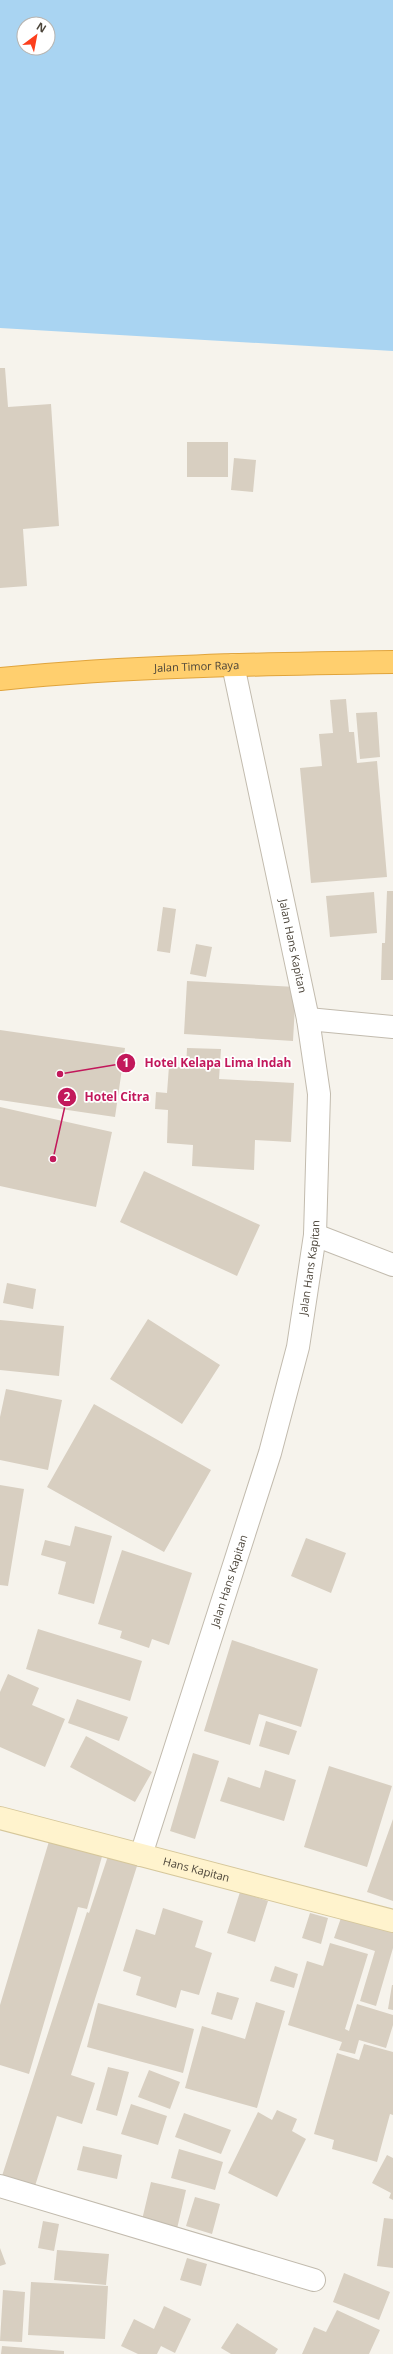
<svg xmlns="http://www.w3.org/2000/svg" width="393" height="2354" font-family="'Open Sans',sans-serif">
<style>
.water{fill:#a9d4f2;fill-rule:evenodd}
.building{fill:#d8cfc1}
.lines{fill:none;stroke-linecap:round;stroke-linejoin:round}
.street-casing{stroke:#c2bbae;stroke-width:24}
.secondary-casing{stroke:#d6c79b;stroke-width:24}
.highway-casing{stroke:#e0a43c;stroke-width:24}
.street{stroke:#fff;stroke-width:22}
.secondary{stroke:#fff3cd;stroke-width:22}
.highway{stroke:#ffcf6e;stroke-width:22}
.labels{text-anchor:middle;stroke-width:3.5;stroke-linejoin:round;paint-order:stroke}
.street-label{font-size:11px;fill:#4b4439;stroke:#fff}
.leader{fill:none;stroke:#c2185b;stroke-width:1.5}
.callout-dot{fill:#c2185b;stroke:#fff;stroke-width:1.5}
.mark-label{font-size:12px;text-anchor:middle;font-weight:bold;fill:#fff}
.callout-label{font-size:12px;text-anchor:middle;font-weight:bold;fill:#c2185b;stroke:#fff;stroke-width:3.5;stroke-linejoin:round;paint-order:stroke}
</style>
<rect width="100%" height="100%" fill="#f6f3ec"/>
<!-- water -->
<path class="water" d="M0 0H393V351L0 328ZM24 24H48V48H24Z"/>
<!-- building -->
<path class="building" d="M0 368H5L8 407 51 404 59 526 23 529 27 586 0 588Z
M187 442H228V477H187Z
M234 458 256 460 253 492 231 490Z
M346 699 349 732H354L357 763 377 761 387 877 311 883 300 768 322 766 319 734 333 733 330 700Z
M377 712 380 757 360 759 356 713Z
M387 891H393V980H381L382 943H385Z
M374 892 377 933 330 937 326 896Z
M163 907 176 909 170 953 157 951Z
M196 944 212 947 206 977 190 974Z
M187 981 296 987 293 1041 184 1034Z
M0 1030 125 1048 115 1117 0 1100Z
M187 1048 221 1049 219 1079 294 1083 291 1142 255 1140 254 1170 192 1166 193 1145 167 1143 168 1110 155 1109 156 1092 167 1093 169 1066 186 1068Z
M0 1107 112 1132 96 1207 0 1186Z
M144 1171 260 1225 237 1276 120 1222Z
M7 1283 36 1289 33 1309 3 1303Z
M148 1319 220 1365 182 1424 110 1379Z
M0 1320 64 1326 59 1376 0 1370Z
M6 1389 62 1400 48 1470 0 1460V1417Z
M94 1404 211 1470 164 1552 47 1487Z
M0 1485 24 1489 8 1586 0 1585Z
M75 1526 112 1536 94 1604 58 1594 66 1562 41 1555 45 1540 70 1546Z
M306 1538 346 1553 331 1593 291 1576Z
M122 1550 192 1573 169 1645 152 1639 149 1648 120 1638 122 1631 98 1624Z
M38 1629 142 1661 130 1701 26 1669Z
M232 1640 318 1669 301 1727 259 1714 250 1745 204 1731Z
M8 1674 39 1688 32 1705 65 1719 45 1767 0 1747V1692Z
M77 1699 128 1717 119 1741 68 1723Z
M266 1721 297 1731 289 1755 259 1746Z
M86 1736 152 1772 135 1802 70 1767Z
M193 1753 219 1761 195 1839 170 1831Z
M329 1766 392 1786 367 1867 304 1847Z
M265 1770 296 1780 284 1821 220 1801 228 1777 260 1788Z
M393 1819V1901L367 1892Z
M50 1838 103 1853 87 1909 78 1907 29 2074 0 2065V2005Z
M108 1856 137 1866 71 2075 95 2083 82 2124 57 2116 35 2186 2 2176 87 1912 89 1913Z
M240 1892 268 1901 255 1942 227 1933Z
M163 1908 203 1921 195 1947 212 1953 199 1995 181 1990 176 2008 136 1995 141 1977 123 1971 136 1929 155 1935Z
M310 1913 328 1918 321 1944 302 1938Z
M342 1915 393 1931V1948L376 2006 360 2001 375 1951 334 1938Z
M330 1943 368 1954 345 2029 349 2031 357 2004 393 2015V2025L386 2048 359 2040 355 2054 339 2050 342 2042 288 2025 307 1961 323 1966Z
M275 1966 298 1974 294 1988 270 1981Z
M392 1985H393V2010L388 2009Z
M217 1992 239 1998 232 2020 211 2014Z
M256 2002 285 2011 257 2108 185 2088 202 2026 245 2039Z
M98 2003 194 2029 183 2073 87 2047Z
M364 2044 393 2052V2115L390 2114 377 2162 332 2149 334 2140 314 2134 337 2053 359 2060Z
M108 2067 129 2072 117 2116 96 2110Z
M149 2070 180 2082 170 2109 138 2097Z
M131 2104 167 2116 158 2145 121 2134Z
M277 2110 297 2119 292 2131 306 2139 277 2197 228 2173 258 2112 272 2120Z
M184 2113 231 2130 221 2154 175 2137Z
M83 2146 122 2155 117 2179 77 2170Z
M179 2149 223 2162 215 2190 171 2178Z
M387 2155 393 2158V2200L389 2198 391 2193 372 2183Z
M151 2182 186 2190 176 2233 141 2224Z
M195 2197 220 2204 212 2234 186 2226Z
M384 2218 393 2219V2268L377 2266Z
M43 2221 59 2224 54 2251 38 2248Z
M0 2248 6 2264 0 2266Z
M57 2250 109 2254 106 2285 54 2280Z
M187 2258 207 2264 201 2286 180 2280Z
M344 2273 390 2292 379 2320 333 2302Z
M31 2282 108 2286 105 2339 28 2335Z
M3 2290 25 2292 22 2342 0 2341Z
M164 2306 191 2319 175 2353 161 2346 157 2354H138L121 2346 134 2319 154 2329Z
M337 2310 380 2330 369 2354H302L314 2327 326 2332Z
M237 2323 278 2349 275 2354H231L221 2348Z
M2 2346 64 2351V2354H1Z"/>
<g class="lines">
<!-- street casing -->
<g class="street-casing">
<g id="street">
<path d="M308 1019 393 1027"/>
<path d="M315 1235 393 1265"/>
<path id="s1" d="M141 1855 270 1453 298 1347 315 1235 319 1094 308 1019 233 665"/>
<path d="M0 2186 314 2280"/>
</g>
</g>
<!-- secondary casing -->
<g class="secondary-casing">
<g id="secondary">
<path id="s2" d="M0 1818 393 1921"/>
</g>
</g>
<!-- highway casing -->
<g class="highway-casing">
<g id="highway">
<path id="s3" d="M0 679C131 666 262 664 393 662"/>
</g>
</g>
<!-- street -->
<use href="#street" class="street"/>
<!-- secondary -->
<use href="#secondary" class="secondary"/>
<!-- highway -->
<use href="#highway" class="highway"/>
</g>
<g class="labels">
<!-- street labels -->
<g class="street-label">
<text dy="4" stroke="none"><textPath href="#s3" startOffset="197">Jalan Timor Raya</textPath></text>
<text transform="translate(293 946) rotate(78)" y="4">Jalan Hans Kapitan</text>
<text dy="4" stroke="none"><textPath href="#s1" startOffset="612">Jalan Hans Kapitan</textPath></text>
<text dy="4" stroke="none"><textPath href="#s1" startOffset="288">Jalan Hans Kapitan</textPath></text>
<text dy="4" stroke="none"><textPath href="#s2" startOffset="203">Hans Kapitan</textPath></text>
</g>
</g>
<!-- callouts -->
<path class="leader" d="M60 1074L126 1063M53 1159L67 1097"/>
<g class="callout-dot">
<circle cx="60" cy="1074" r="4"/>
<circle cx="53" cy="1159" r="4"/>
<circle cx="126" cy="1063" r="10"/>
<circle cx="67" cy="1097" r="10"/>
</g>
<g class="mark-label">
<text x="126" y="1067">1</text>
<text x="67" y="1101">2</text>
</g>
<g class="callout-label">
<text x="218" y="1067">Hotel Kelapa Lima Indah</text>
<text x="117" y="1101">Hotel Citra</text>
</g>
<!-- north arrow -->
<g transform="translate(36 36) rotate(32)"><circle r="19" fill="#ffffff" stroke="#b7b4b0"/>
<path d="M0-3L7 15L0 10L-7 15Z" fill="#fc3f1d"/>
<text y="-6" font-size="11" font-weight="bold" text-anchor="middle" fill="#4b4439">N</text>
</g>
</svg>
